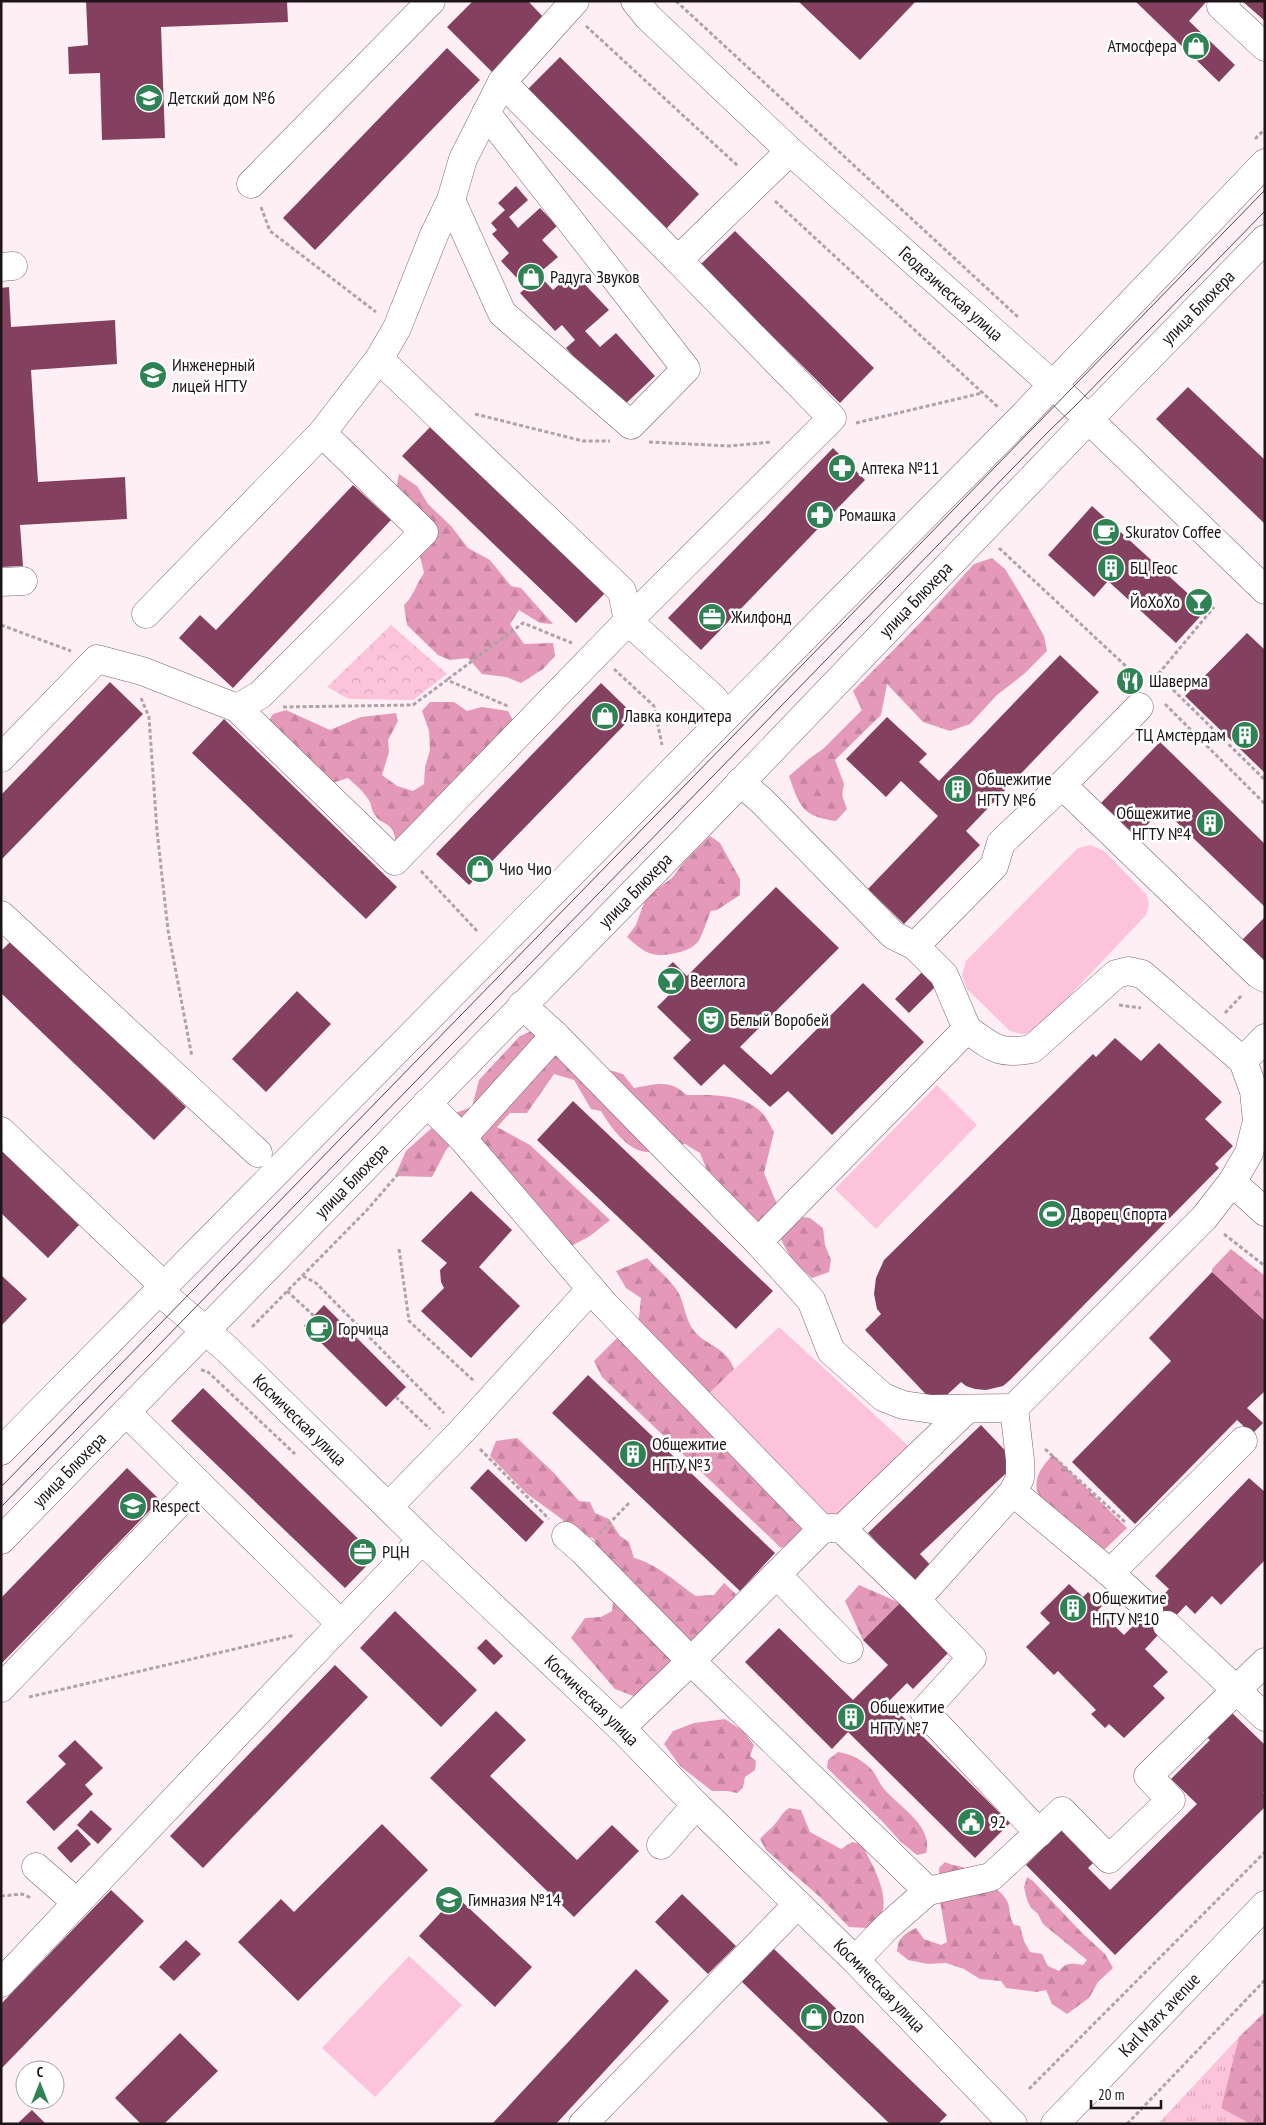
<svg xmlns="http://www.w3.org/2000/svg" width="1266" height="2125" font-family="'PT Sans Narrow',sans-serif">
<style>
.grass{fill:url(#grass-tufts)}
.forest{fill:url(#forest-firs)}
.park{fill:url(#park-crowns)}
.garden{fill:#fdc3da}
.building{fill:#84415f}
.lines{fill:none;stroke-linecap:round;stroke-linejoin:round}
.minor-casing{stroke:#7a656d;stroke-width:29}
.major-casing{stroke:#7a656d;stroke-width:29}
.path{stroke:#b0a3a8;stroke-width:3;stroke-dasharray:4 2.5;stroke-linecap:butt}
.minor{stroke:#fff;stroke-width:28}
.major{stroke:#fff;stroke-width:28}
.tram{stroke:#52474c;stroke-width:1}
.labels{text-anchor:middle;stroke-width:5;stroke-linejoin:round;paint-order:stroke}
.poi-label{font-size:18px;fill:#1e1519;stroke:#fff;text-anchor:start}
.street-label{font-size:18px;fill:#1e1519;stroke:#fff}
</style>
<defs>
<pattern id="grass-tufts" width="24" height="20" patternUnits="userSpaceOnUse" patternTransform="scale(1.25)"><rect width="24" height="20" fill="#fdc3da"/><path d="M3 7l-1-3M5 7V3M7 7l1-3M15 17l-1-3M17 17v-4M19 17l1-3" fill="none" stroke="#d8a7ba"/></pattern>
<pattern id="forest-firs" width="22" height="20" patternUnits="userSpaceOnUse" patternTransform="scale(1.25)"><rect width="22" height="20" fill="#e599b8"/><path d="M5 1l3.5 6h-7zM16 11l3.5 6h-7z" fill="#c4839e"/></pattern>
<pattern id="park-crowns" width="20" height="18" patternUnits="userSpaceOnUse" patternTransform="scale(1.25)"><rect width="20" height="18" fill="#fdc3da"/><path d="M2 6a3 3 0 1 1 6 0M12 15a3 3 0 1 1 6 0" fill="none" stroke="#d8a7ba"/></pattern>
</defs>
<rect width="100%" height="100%" fill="#feeff5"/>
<!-- grass -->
<path class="grass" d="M1239 2037 1221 2108 1250 2124H1158Z"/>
<!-- forest -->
<path class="forest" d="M399 474 417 486 428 504 451 526 468 548 490 560 511 586 521 588 553 624 540 623 519 610 510 624 524 644 553 643 555 656 543 669 521 683 506 677 482 674 468 658 450 660 438 655 407 625 404 605C414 596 416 584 424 573L419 552 396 489Z
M992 558 1005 569 1021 595 1044 636 1047 651 1024 674 997 695 970 724 950 731 923 722 887 684 881 715 835 760 844 784 842 795 847 809 836 821C802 817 799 805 789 776L810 758 823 749 862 710 853 691 921 622 974 564Z
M430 702H454L467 711 482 707 508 711 516 726 476 767 454 779 447 797 395 845C397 821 382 827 374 814 372 810 371 806 370 802 365 793 356 785 348 778L329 784 268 722 273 714 286 710 330 730 361 717 396 713 398 721 388 740 389 752 382 775 397 786 413 791 424 784 425 767 430 750 429 731 422 711Z
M710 836 720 843 740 879V895L717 910 711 911C707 919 702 938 697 943 688 953 660 958 649 953 640 949 634 943 627 937L636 925 646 897 672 878 684 862Z
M548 1024 599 1067 623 1074 634 1088C657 1084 669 1079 687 1095 713 1095 745 1093 764 1115 768 1120 771 1127 774 1132L764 1173 781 1214 810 1218 823 1228 825 1245 831 1260 829 1272 812 1278C791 1260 788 1255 777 1230L759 1229 708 1173 700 1153 685 1144C676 1145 654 1152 647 1152 627 1151 610 1126 601 1111L591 1109 574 1080 554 1074 527 1113H510L497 1127 530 1145 610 1220 590 1236 558 1253 457 1138 446 1150 432 1177 395 1176 406 1151 444 1117 472 1107 479 1080 520 1036Z
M1231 1249 1265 1276V1321L1212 1272V1269Z
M647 1258C656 1268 668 1278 676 1289 685 1301 684 1319 695 1332 707 1346 726 1347 734 1369L704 1399 812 1534 781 1548 602 1377 594 1361 616 1339 632 1331 639 1317 641 1298 626 1288 616 1271Z
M517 1438 554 1473 579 1501 590 1502 595 1513 609 1519 620 1536 629 1542 634 1558C657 1564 677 1583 696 1596L714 1595 724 1583 736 1594 723 1614 705 1634 669 1662 660 1676 636 1697 615 1689 571 1638 585 1618 601 1617 612 1611 616 1580 593 1538 568 1532 562 1525 563 1520 526 1493 490 1456 496 1441Z
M1053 1455 1127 1528 1101 1553C1090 1543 1039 1501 1037 1490 1034 1476 1044 1464 1053 1455Z
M859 1585 900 1603 863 1640 845 1601Z
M725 1719 743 1731 754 1745 750 1756 756 1761 755 1770 745 1777 743 1788 737 1793 727 1791H712L680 1766 664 1744 673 1731 694 1723Z
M838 1752C851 1754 863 1760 872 1770 877 1776 879 1783 884 1789 899 1807 934 1826 926 1853L917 1855 901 1842 881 1820 827 1768 828 1760Z
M789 1808 801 1810 810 1832 841 1849 852 1842 862 1844C871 1864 892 1895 880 1918 877 1922 871 1925 868 1928L849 1927 820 1897 766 1850 760 1839C765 1833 771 1829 775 1824 782 1816 780 1815 789 1808Z
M945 1862C953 1866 963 1866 971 1870 979 1874 1006 1894 1008 1903 1011 1912 1008 1914 1014 1925L1020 1926 1024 1941 1030 1952 1042 1954 1048 1966 1059 1971C1066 1962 1072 1963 1083 1965L1087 1960 1043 1924 1038 1914 1031 1908 1027 1900 1024 1887 1027 1877 1033 1881 1082 1933 1105 1954 1113 1968 1098 1982 1089 1998 1067 2014 1052 2004 1046 1990 1036 1992 1006 1988 1001 1981 980 1979 964 1969 946 1963 928 1964 908 1960 897 1951C898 1938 904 1934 916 1928L924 1939 941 1945 947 1942 940 1901 939 1868Z
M1265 2012V2124H1250L1221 2108 1239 2037Z"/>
<!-- park -->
<path class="park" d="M391 625 447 674 413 700 349 699 327 687Z"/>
<!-- garden -->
<path class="garden" d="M1091 845 1104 851 1146 894 1149 904 1146 915 1035 1032 1022 1034 1010 1031 967 989 962 976 966 961 1078 848Z
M937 1085 977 1125 876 1229 835 1189Z
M779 1327 914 1451 836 1526 703 1399Z
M409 1956 462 2005 375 2097 322 2048Z"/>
<!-- building -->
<path class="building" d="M86 1H287L288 22 161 27 165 138 102 140 100 73 69 74 68 47 88 45Z
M473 1H528L546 20 493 73 447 27Z
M798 1H916L860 60Z
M1135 1H1207L1189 21 1235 65 1219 82Z
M1242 1H1265V21Z
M447 48 480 80 315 250 283 218Z
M560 57 699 194 665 230 525 92Z
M516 186 528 200 509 217 518 228 540 208 557 226 542 240 558 257 538 274 553 290 573 272 609 310 585 331 600 347 616 333 655 376 621 408 566 348 575 340 562 325 555 331 520 293 526 288 501 261 509 253 492 234 497 230 491 223 505 210 498 203Z
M735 231 874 368 840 403 700 265Z
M9 287 11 327 115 320 117 364 31 370 38 482 125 477 127 519 20 525 23 566 1 567V288Z
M1188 387 1265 460V524L1156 419Z
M434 423 608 590 576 623 402 456Z
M833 448 865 480 701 650 668 618Z
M353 485 391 520 233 688 179 638 200 615 216 630Z
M1092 506 1206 610 1176 643 1108 581 1094 597 1048 555Z
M1247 633 1265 650V773L1185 696Z
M1060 655 1099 692 966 831 980 845 904 924 868 889 938 816 901 781 886 797 846 759 887 717 927 754 919 762 939 781Z
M110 682 143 714 1 860V795Z
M601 683 634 715 469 885 436 854Z
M224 719 397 887 366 919 192 753Z
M1160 742 1265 844V907L1163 809 1136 836 1101 803Z
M776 887 839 948 740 1047 771 1075 863 983 924 1042 832 1135 788 1091 770 1107 724 1064 701 1086 673 1058 691 1040 657 1007 677 987 662 972 673 962 687 976Z
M1265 917V964L1241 941Z
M12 940 186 1107 154 1140 1 993V951Z
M923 971 937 985 909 1013 895 999Z
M297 991 331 1024 266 1092 232 1059Z
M1115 1038 1141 1061 1159 1043 1222 1102 1205 1119 1233 1146 1215 1164 1219 1168 1010 1380 1003 1386 986 1390 975 1389 966 1386 961 1382 936 1405 865 1330 881 1314 877 1309 874 1294 876 1278 884 1260 1093 1054 1096 1057Z
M573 1101 773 1291 736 1329 537 1140Z
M1 1150 79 1225 48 1258 1 1213Z
M471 1191 512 1230 479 1267 520 1306 471 1358 421 1311 444 1288 441 1282 440 1270 447 1263 421 1241Z
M1212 1272 1265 1321V1391L1247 1408 1263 1423 1252 1434 1237 1420 1135 1524 1072 1462 1171 1361 1149 1338Z
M1 1275 27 1299 1 1326Z
M324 1305 406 1387 386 1407 304 1326Z
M588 1375 775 1553 740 1591 552 1413Z
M203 1388 376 1556 345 1588 171 1421Z
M981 1425 1017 1463 920 1554 935 1570 918 1586 868 1533Z
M127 1468 160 1500 1 1664V1598Z
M488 1469 544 1522 526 1542 470 1488Z
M1249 1478 1265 1492V1560L1221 1605 1212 1596 1195 1614 1186 1605 1145 1649 1168 1672 1153 1686 1165 1698 1124 1738 1109 1724 1105 1728 1091 1714 1096 1710 1058 1671 1054 1675 1026 1647 1050 1623 1040 1613 1069 1584 1083 1597 1088 1592 1102 1606 1098 1610 1124 1635 1169 1589 1155 1576Z
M900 1603 949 1652 913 1689 907 1683 888 1702 1010 1823 975 1858 848 1732 832 1749 745 1662 779 1628 853 1700 888 1665 863 1640Z
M395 1611 477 1690 441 1727 360 1648Z
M486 1639 503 1656 494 1665 477 1648Z
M335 1665 368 1697 203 1868 170 1836Z
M1229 1710 1265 1745V1791L1263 1793 1265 1794V1807L1115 1955 1026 1865 1061 1830 1093 1863 1088 1868 1110 1890 1197 1804 1171 1779 1210 1740 1205 1735Z
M496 1711 526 1740 490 1776 577 1860 612 1825 639 1851 574 1917 430 1778Z
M75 1740 103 1768 85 1785 93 1794 54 1831 26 1802 66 1764 58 1756Z
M91 1810 112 1829 98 1844 77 1825Z
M382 1824 428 1870 298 2001 238 1942 281 1899 294 1912Z
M77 1829 91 1844 71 1863 57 1848Z
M111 1890 144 1921 1 2069V2004Z
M682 1894 736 1946 708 1974 655 1922Z
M456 1896 532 1967 495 2007 419 1936Z
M186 1940 201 1954 174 1981 159 1967Z
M773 1948 947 2115 938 2124H890L741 1981Z
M636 1969 669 2001 556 2124H492Z
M180 2033 218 2071 164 2124H141L115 2098Z
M32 2110 46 2124H17Z"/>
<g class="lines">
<!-- minor casing -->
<g class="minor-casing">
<g id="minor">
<path d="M575 1 502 82 678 260"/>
<path id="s1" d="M635 1 648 17 790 151 1053 385 1265 590"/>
<path d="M1226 1 1221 6 1265 47"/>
<path d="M251 184 431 1"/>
<path d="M451 200 502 313 631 425 686 369 486 113"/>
<path d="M1 267 13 266"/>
<path d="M379 359 622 591 628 621"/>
<path d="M1 582 23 581"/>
<path d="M146 614 322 433 379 359 397 328 434 235 451 200 463 159 502 82"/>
<path d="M628 621 832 418 678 260 790 151"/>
<path d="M237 708 260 695 424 532 322 433"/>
<path d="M1 758 97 659 142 671 237 708 395 861 628 621 713 698 727 715"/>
<path d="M1062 785 1258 974 1265 978"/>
<path d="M1 915 258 1153"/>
<path d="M915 946 994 866 1001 843 1062 785 1139 707"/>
<path d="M522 1005 555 1035 758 1242 967 1029 944 975 915 946 893 935 762 801 740 782"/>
<path d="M967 1029C993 1048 999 1055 1032 1049L1116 974 1128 971 1142 974 1243 1061 1254 1091 1257 1121 1249 1153 1232 1182 1204 1218 1014 1408"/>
<path d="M1243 1061 1265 1038"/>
<path d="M427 1103 462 1138 604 1304 822 1529 691 1661 583 1551 566 1536"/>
<path d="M1 1131 163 1285"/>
<path d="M462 1138 555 1035"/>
<path d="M1232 1182 1265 1212"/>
<path d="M758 1242 811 1300 831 1351 883 1397 903 1405 931 1409 1014 1408 1020 1460V1478L1013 1492 1110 1573 1149 1609"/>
<path id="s2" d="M159 1291 228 1350 422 1540 621 1728 696 1805 855 1960 1013 2124"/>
<path d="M1 1451 1021 418 1265 163"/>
<path d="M389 1506 462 1431 591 1289"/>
<path d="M822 1529 832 1528 842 1529 916 1600 972 1658 924 1711 1039 1833"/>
<path d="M842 1529 966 1410"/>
<path id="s3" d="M1 1540 720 804 1089 419 1265 239"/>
<path d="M1110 1573 1243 1441"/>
<path d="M777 1575 849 1649"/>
<path d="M916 1600 1013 1492"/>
<path d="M341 1624 422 1540"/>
<path d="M1167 1625 1265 1717"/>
<path d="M1 1688 198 1483 126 1412"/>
<path d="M621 1728 691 1661 928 1891 888 1926 855 1960"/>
<path d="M661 1845 696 1805"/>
<path d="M36 1867 76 1902"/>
<path d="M928 1891 991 1877 1062 1811 1109 1859 1171 1800 1148 1776 1265 1662"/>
<path d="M1 1983 341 1624 198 1483"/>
<path d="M583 2124 798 1904"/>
</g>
</g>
<!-- major casing -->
<g class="major-casing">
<g id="major">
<path id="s4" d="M1055 2124 1265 1905"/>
</g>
</g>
<!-- path -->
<path class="path" d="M676 1 1018 317
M586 26 738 166
M1255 139 1265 129
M775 201 998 407
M261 207 270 231 376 312
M475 414 583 441H610
M856 423 982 393
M649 442 729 446 772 442
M999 548 1143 682
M1 625 71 651
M614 669 654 706 662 745
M1159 676 1265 780
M448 679 523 623 572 643
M1150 684 1214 607
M141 698 149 717 157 831 168 930 192 1057
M1165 704 1265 804
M283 707 413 705 447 680 510 707
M421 871 478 932
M1119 1005 1141 1008
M1225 1013 1243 994
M1224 1234 1265 1266
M399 1249 409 1321 475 1382
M303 1276 316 1283 444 1413
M287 1291 314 1316
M252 1327 367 1210 405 1166
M201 1370 207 1371 295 1454
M396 1397 430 1429
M480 1449 549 1519
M1045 1449 1125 1522
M599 1534 630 1502
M29 1697 295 1635
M1 1896 22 1894 31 1898
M1264 2021H1265
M1029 2089 1265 1852
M1127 2124 1265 1980
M1264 2124H1265"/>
<!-- minor -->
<use href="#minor" class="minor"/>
<!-- major -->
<use href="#major" class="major"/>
<!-- tram -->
<path class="tram" d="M1 1487 1265 190
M1 1507 1049 431 1075 406 1265 211"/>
</g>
<!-- icons -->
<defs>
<g id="shop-disc" transform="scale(1.4375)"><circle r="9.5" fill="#2e8254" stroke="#fff"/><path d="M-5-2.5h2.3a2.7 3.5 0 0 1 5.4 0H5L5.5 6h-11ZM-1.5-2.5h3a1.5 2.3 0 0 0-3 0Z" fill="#fff"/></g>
<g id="school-disc" transform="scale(1.4375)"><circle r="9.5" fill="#2e8254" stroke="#fff"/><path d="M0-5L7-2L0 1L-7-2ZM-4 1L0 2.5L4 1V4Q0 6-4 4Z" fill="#fff"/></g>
<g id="pharmacy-disc" transform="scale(1.4375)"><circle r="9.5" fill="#2e8254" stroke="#fff"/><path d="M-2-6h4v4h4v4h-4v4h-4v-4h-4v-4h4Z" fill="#fff"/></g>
<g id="cafe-disc" transform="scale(1.4375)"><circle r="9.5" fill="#2e8254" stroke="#fff"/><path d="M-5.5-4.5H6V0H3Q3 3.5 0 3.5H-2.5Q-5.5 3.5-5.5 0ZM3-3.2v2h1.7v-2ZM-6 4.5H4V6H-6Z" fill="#fff"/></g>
<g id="building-disc" transform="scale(1.4375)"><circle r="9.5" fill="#2e8254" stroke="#fff"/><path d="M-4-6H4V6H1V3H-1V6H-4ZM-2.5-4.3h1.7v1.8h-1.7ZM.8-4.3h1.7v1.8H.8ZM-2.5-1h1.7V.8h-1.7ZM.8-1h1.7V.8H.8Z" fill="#fff"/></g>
<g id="bar-disc" transform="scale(1.4375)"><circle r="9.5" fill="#2e8254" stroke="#fff"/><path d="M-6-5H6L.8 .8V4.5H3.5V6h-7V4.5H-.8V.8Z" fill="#fff"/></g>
<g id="office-disc" transform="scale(1.4375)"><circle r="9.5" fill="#2e8254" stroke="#fff"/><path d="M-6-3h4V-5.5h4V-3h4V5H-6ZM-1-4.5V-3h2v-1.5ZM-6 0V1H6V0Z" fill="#fff"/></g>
<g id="restaurant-disc" transform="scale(1.4375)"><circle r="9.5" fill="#2e8254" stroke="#fff"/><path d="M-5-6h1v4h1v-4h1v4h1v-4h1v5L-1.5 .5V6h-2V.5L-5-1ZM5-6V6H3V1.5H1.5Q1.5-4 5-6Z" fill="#fff"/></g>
<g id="theatre-disc" transform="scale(1.4375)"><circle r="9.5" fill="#2e8254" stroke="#fff"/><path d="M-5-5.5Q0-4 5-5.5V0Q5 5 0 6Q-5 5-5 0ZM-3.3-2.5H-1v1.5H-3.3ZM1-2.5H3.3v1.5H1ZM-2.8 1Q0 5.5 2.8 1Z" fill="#fff"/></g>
<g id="stadium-disc" transform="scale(1.4375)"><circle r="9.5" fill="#2e8254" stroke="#fff"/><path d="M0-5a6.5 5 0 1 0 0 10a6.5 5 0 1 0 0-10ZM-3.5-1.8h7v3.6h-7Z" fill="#fff"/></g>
<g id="civic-disc" transform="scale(1.4375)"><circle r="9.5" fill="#2e8254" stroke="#fff"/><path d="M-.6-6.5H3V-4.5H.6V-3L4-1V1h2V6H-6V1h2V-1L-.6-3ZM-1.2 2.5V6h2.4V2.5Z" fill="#fff"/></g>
</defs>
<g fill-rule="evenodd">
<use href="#shop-disc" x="1196" y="46"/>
<use href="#school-disc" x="149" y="98"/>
<use href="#shop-disc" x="531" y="277"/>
<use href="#school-disc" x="153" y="375"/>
<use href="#pharmacy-disc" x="842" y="468"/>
<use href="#pharmacy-disc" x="820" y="515"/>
<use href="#cafe-disc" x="1106" y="532"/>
<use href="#building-disc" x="1111" y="568"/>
<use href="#bar-disc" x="1199" y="602"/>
<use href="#office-disc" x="712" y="617"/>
<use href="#restaurant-disc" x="1130" y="681"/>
<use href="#shop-disc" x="605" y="716"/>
<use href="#building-disc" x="1245" y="735"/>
<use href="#building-disc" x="958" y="789"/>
<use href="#building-disc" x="1210" y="823"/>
<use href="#shop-disc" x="480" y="869"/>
<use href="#bar-disc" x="671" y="981"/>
<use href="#theatre-disc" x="711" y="1020"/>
<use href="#stadium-disc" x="1052" y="1214"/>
<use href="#cafe-disc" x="319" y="1329"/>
<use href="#building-disc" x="633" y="1454"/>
<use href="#school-disc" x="133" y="1506"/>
<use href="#office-disc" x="363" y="1552"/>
<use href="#building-disc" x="1073" y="1608"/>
<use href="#building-disc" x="851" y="1717"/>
<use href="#civic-disc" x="971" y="1822"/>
<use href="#school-disc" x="449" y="1900"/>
<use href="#shop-disc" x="814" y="2017"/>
</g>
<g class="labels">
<!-- poi labels -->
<g class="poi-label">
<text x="1177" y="52" text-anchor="end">Атмосфера</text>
<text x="168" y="104">Детский дом №6</text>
<text x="550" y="283">Радуга Звуков</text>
<text x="172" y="371">Инженерный<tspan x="172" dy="21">лицей НГТУ</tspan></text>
<text x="861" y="474">Аптека №11</text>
<text x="839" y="521">Ромашка</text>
<text x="1125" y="538">Skuratov Coffee</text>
<text x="1130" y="574">БЦ Геос</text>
<text x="1180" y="608" text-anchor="end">ЙоХоХо</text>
<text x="731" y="623">Жилфонд</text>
<text x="1149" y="687">Шаверма</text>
<text x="624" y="722">Лавка кондитера</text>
<text x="1226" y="741" text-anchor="end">ТЦ Амстердам</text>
<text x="977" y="785">Общежитие<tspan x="977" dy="21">НГТУ №6</tspan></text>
<text x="1191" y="819" text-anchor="end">Общежитие<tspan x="1191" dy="21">НГТУ №4</tspan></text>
<text x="499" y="875">Чио Чио</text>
<text x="690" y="987">Beerлога</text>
<text x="730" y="1026">Белый Воробей</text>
<text x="1071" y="1220">Дворец Спорта</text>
<text x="338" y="1335">Горчица</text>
<text x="652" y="1450">Общежитие<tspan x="652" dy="21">НГТУ №3</tspan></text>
<text x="152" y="1512">Respect</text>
<text x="382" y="1558">РЦН</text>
<text x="1092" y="1604">Общежитие<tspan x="1092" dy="21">НГТУ №10</tspan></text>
<text x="870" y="1713">Общежитие<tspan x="870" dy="21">НГТУ №7</tspan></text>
<text x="990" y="1828">92</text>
<text x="468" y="1906">Гимназия №14</text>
<text x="833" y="2023">Ozon</text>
</g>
<!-- street labels -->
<g class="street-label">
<text dy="6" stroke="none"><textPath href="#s1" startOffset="431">Геодезическая улица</textPath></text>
<text dy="6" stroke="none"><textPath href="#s3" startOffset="1718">улица Блюхера</textPath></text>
<text dy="6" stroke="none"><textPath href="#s3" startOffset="1312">улица Блюхера</textPath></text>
<text dy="6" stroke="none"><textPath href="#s3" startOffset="908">улица Блюхера</textPath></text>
<text dy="6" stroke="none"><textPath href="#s3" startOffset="502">улица Блюхера</textPath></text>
<text dy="6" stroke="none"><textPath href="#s2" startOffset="191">Космическая улица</textPath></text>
<text dy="6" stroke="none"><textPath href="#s3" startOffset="98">улица Блюхера</textPath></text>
<text dy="6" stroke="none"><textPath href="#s2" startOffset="596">Космическая улица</textPath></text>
<text dy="6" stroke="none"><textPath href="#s2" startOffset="1001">Космическая улица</textPath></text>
<text dy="6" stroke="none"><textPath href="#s4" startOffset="151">Karl Marx avenue</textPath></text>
</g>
</g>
<!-- border -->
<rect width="1266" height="2125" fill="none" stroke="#1e1519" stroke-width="5"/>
<!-- north arrow -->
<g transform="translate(40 2085)"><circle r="24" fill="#ffffff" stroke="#a5a1a3"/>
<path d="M0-4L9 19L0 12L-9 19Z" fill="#2e8254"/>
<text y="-8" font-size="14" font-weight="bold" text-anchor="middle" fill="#1e1519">С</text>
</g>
<!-- scale -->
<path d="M1091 2100v8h70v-8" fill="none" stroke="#1e1519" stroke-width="2.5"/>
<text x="1098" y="2100" font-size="15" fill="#1e1519" stroke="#ffffff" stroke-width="4" paint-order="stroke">20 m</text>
</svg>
